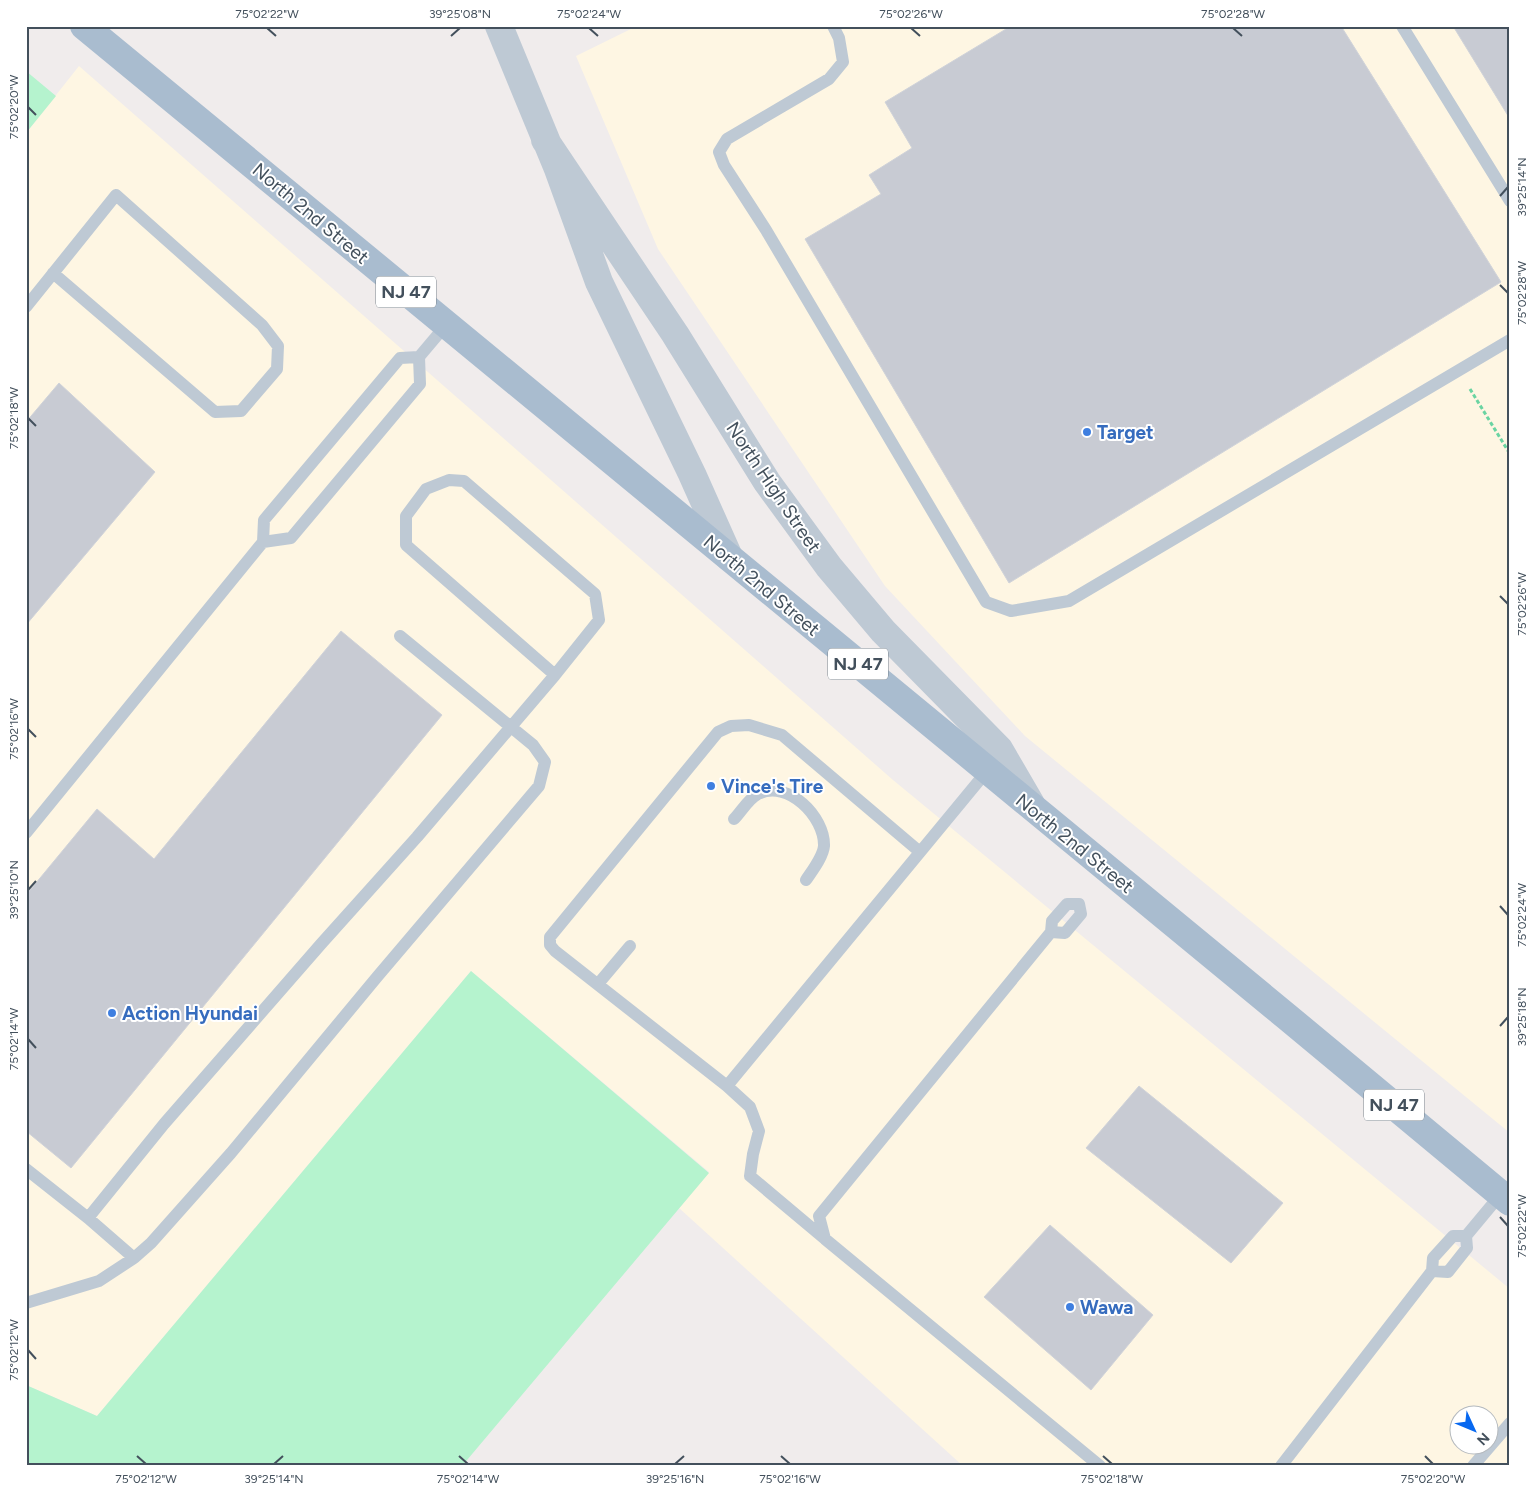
<svg xmlns="http://www.w3.org/2000/svg" width="1536" height="1492" font-family="Figtree,sans-serif">
<style>
.commercial{fill:#fef6e3;fill-rule:evenodd}
.green{fill:#b5f3ce}
.building{fill:#c8cbd3;stroke:#d0d3d9}
.lines{fill:none;stroke-linecap:round;stroke-linejoin:round}
.path{stroke:#6ad4a2;stroke-width:3;stroke-dasharray:4 2.5;stroke-linecap:butt}
.service{stroke:#bec9d4;stroke-width:12}
.tertiary{stroke:#bec9d4;stroke-width:28}
.primary{stroke:#a9bccf;stroke-width:28}
.ticks{fill:none;stroke:#43505c;stroke-width:2}
.shop-dot{fill:#3f7fe0;stroke:#fff;stroke-width:2}
.labels{text-anchor:middle;stroke-width:4;stroke-linejoin:round;paint-order:stroke}
.shield{fill:#fff;stroke:#7b848d;stroke-width:1}
.shield-label{font-size:18px;font-weight:bold;fill:#43505c}
.street-label{font-size:19px;fill:#43505c;stroke:#fff}
.shop-label{font-size:19px;font-weight:bold;fill:#366cbe;stroke:#fff;text-anchor:start}
.neatline{fill:none;stroke:#43505c;stroke-width:2}
.ticks-label{font-size:12px;text-anchor:middle;fill:#43505c}
</style>
<rect width="100%" height="100%" fill="#f0ecec"/>
<!-- commercial -->
<path class="commercial" d="M637 26H1510V1133L1025 736 885 586 658 249 576 56Z
M79 66 893 780 1510 1289V1466H963L679 1208 709 1172 471 971 97 1416 26 1385V133ZM1458 1414H1488V1444H1458Z"/>
<!-- green -->
<path class="green" d="M26 71 56 96 26 133Z
M471 971 709 1173 462 1466H26V1385L97 1416Z"/>
<!-- building -->
<path class="building" d="M1011 26H1341L1501 282 1009 583 805 239 881 194 869 175 912 148 885 102Z
M1453 26H1510V119Z
M59 383 155 472 26 625V422Z
M341 631 442 715 71 1168 26 1131V895L97 809 154 859Z
M1139 1086 1283 1203 1231 1263 1086 1148Z
M1050 1225 1153 1315 1091 1390 984 1297Z"/>
<g class="lines">
<!-- path -->
<path class="path" d="M1470 389 1510 454"/>
<!-- service -->
<path class="service" d="M833 26 839 38 843 62 829 79 727 139 719 152 724 165 766 230 986 602 1011 611 1069 601 1510 340
M1402 26 1510 201
M26 307 116 195 262 325 278 346 277 369 241 411 215 412 53 273
M419 357 400 358 264 520 263 542 291 538 420 384 419 357 446 325
M734 819C741 812 749 798 758 794 788 779 825 817 824 846 823 857 812 871 806 880
M26 833 263 542
M1051 932 1065 933 1081 914 1079 904H1067L1052 921 1051 932 819 1216 825 1239 1100 1466
M598 984 630 946
M727 1086 555 951 550 945V937L718 732 731 726 749 725 782 735 920 852
M26 1169 88 1218 134 1258 151 1243 231 1153 377 977 539 786 545 762 533 745 400 636
M88 1218 164 1124 321 944 417 837 555 675 599 620 595 594 464 481 449 480 426 489 406 516V545L555 675
M1466 1236H1453L1433 1258 1432 1271 1448 1272 1467 1248 1466 1236 1501 1194
M825 1239 750 1176 753 1154 759 1131 750 1107 727 1086 987 771
M26 1303 99 1281 134 1258
M1281 1466 1432 1271
M1473 1466 1510 1423"/>
<!-- tertiary -->
<path class="tertiary" d="M499 26 558 169 599 282 692 474 729 557
M545 140 675 334 767 482 829 567 883 631 999 749 1031 804"/>
<!-- primary -->
<path class="primary" d="M84 26 1286 1016 1510 1202"/>
</g>
<!-- ticks -->
<path class="ticks" d="M267 28 276 36M589 28 598 36M911 28 920 36M1233 28 1242 36M451 36 460 28M28 107 36 115M1500 196 1508 187M1500 285 1508 293M28 418 36 426M1500 596 1508 604M28 729 36 737M28 890 36 881M1500 906 1508 915M1500 1026 1508 1017M28 1039 36 1048M1500 1217 1508 1226M28 1350 36 1359M137 1456 146 1464M459 1456 468 1464M781 1456 790 1464M1103 1456 1112 1464M1425 1456 1433 1464M274 1464 283 1456M675 1464 684 1456"/>
<!-- markers -->
<g class="shop-dot">
<circle cx="1087" cy="432" r="5"/>
<circle cx="711" cy="786" r="5"/>
<circle cx="112" cy="1013" r="5"/>
<circle cx="1070" cy="1307" r="5"/>
</g>
<g class="labels">
<!-- shield labels -->
<g class="shield">
<rect x="376" y="276.5" width="60" height="31" rx="4"/>
<rect x="828" y="648.5" width="60" height="31" rx="4"/>
<rect x="1364" y="1089.5" width="60" height="31" rx="4"/>
</g>
<g class="shield-label">
<text x="406" y="298">NJ 47</text>
<text x="858" y="670">NJ 47</text>
<text x="1394" y="1111">NJ 47</text>
</g>
<!-- street labels -->
<g class="street-label">
<text transform="translate(311 213) rotate(40)" y="7">North 2nd Street</text>
<text transform="translate(774 487) rotate(56)" y="7">North High Street</text>
<text transform="translate(762 585) rotate(40)" y="7">North 2nd Street</text>
<text transform="translate(1075 843) rotate(39)" y="7">North 2nd Street</text>
</g>
<!-- shop labels -->
<g class="shop-label">
<text x="1097" y="439">Target</text>
<text x="721" y="793">Vince's Tire</text>
<text x="122" y="1020">Action Hyundai</text>
<text x="1080" y="1314">Wawa</text>
</g>
</g>
<!-- border -->
<rect width="1536" height="1492" fill="none" stroke="#ffffff" stroke-width="55"/>
<!-- north arrow -->
<g transform="translate(1474 1430) rotate(134)"><circle r="24" fill="#ffffff" stroke="#b4b9be"/>
<path d="M0-4L9 19L0 12L-9 19Z" fill="#0768f0"/>
<text y="-8" font-size="14" font-weight="bold" text-anchor="middle" fill="#43505c">N</text>
</g>
<rect x="28" y="28" width="1480" height="1436" class="neatline"/>
<g class="ticks-label">
<text x="267" y="18">75°02'22"W</text>
<text x="460" y="18">39°25'08"N</text>
<text x="589" y="18">75°02'24"W</text>
<text x="911" y="18">75°02'26"W</text>
<text x="1233" y="18">75°02'28"W</text>
<text transform="translate(14 107) rotate(-90)" y="4">75°02'20"W</text>
<text transform="translate(1522 187) rotate(-90)" y="4">39°25'14"N</text>
<text transform="translate(1522 293) rotate(-90)" y="4">75°02'28"W</text>
<text transform="translate(14 418) rotate(-90)" y="4">75°02'18"W</text>
<text transform="translate(1522 604) rotate(-90)" y="4">75°02'26"W</text>
<text transform="translate(14 729) rotate(-90)" y="4">75°02'16"W</text>
<text transform="translate(14 890) rotate(-90)" y="4">39°25'10"N</text>
<text transform="translate(1522 915) rotate(-90)" y="4">75°02'24"W</text>
<text transform="translate(1522 1017) rotate(-90)" y="4">39°25'18"N</text>
<text transform="translate(14 1039) rotate(-90)" y="4">75°02'14"W</text>
<text transform="translate(1522 1226) rotate(-90)" y="4">75°02'22"W</text>
<text transform="translate(14 1350) rotate(-90)" y="4">75°02'12"W</text>
<text x="146" y="1483">75°02'12"W</text>
<text x="274" y="1483">39°25'14"N</text>
<text x="468" y="1483">75°02'14"W</text>
<text x="675" y="1483">39°25'16"N</text>
<text x="790" y="1483">75°02'16"W</text>
<text x="1112" y="1483">75°02'18"W</text>
<text x="1433" y="1483">75°02'20"W</text>
</g>
</svg>
